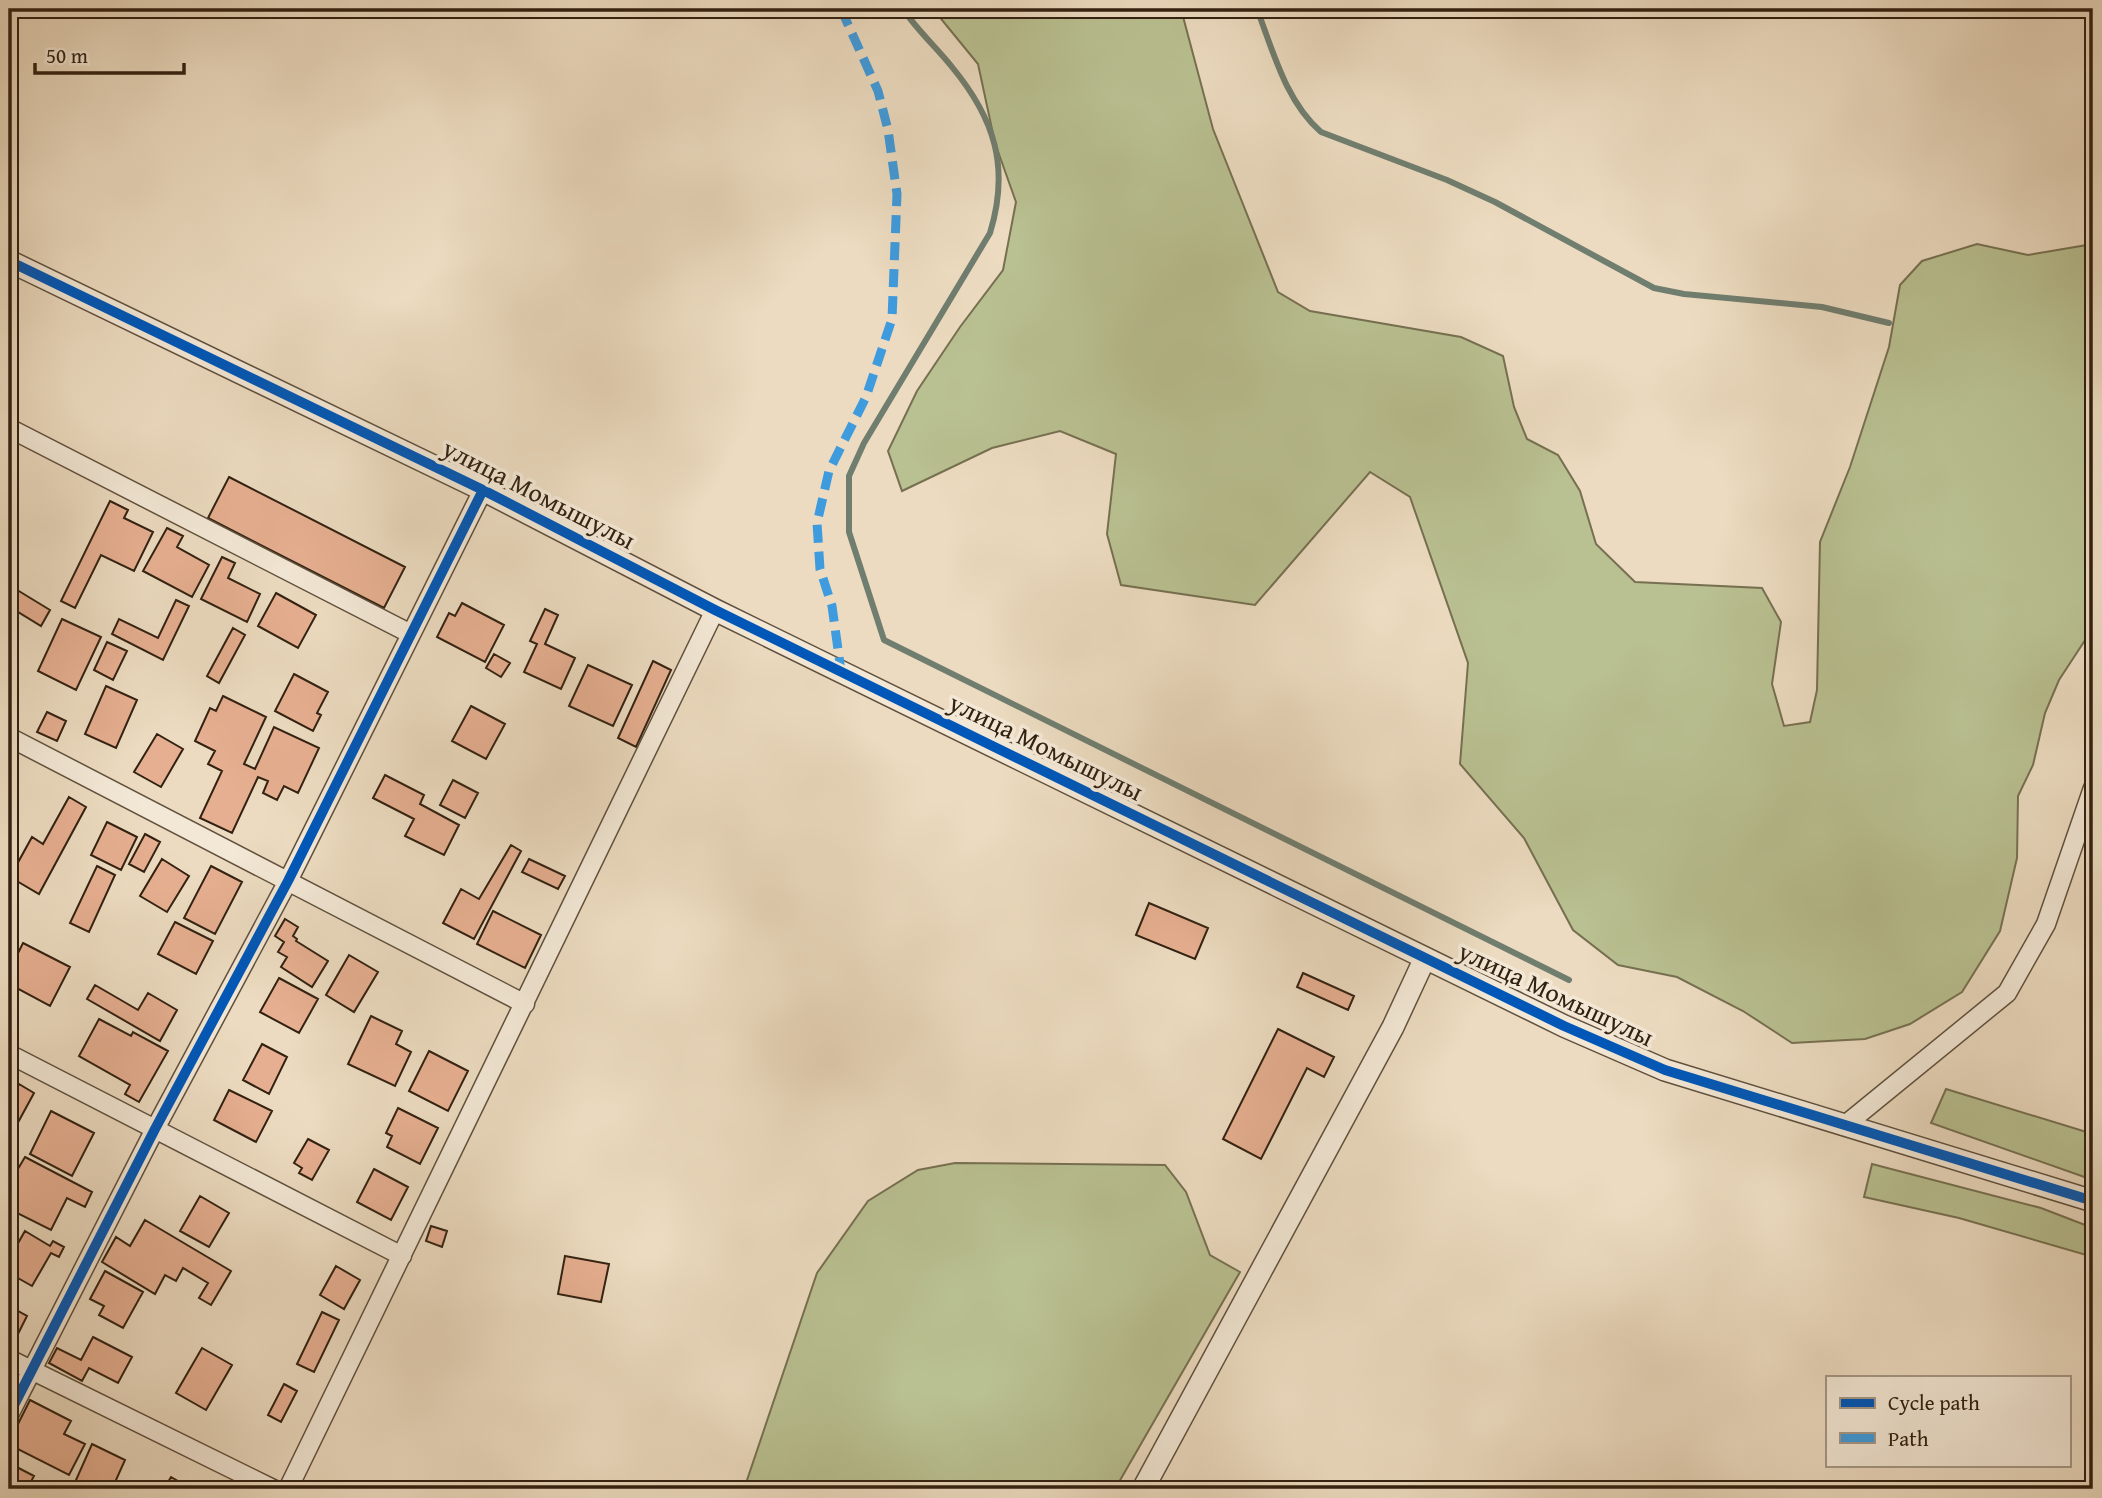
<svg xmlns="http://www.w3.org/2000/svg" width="2102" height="1498" font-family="'Gentium Book Plus',serif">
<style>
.green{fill:#b9c091;stroke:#767051;stroke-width:2}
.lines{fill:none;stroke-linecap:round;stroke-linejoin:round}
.stream{stroke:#707e6f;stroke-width:6}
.building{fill:#e6af91;stroke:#322111;stroke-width:2}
.minor-casing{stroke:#60503d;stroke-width:21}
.tertiary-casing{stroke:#60503d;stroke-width:24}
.minor{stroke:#f3e8d6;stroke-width:18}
.tertiary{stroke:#f3e8d6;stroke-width:21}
.quiet{stroke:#3e9bde;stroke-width:9;stroke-dasharray:18 9;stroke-linecap:butt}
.cycleway-casing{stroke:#f3e8d6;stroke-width:15}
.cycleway{stroke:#0057b8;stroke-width:10}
.labels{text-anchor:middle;stroke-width:7;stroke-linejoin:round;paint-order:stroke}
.street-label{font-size:26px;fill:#322111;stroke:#f3e8d6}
</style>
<rect width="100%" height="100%" fill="#ecdbc0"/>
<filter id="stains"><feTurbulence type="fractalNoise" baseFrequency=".00286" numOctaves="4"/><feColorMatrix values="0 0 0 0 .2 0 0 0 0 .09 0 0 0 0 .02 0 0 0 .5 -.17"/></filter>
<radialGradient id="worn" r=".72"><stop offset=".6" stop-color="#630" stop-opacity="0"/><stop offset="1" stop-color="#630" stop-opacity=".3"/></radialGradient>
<!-- green -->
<path class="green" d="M933 9H1181L1213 129 1278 292 1310 311 1461 337 1503 356 1514 407 1527 439 1558 455 1580 491 1596 544 1635 582 1762 588 1781 622 1772 684 1784 726 1810 722 1817 690 1820 542 1850 467 1889 347 1900 285 1922 261 1977 244 2028 255 2093 244V628L2059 680 2045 713 2033 765 2018 796 2017 858 2000 931 1962 992 1910 1024 1865 1039 1792 1043 1743 1011 1677 977 1618 965 1573 930 1524 838 1460 764 1468 663 1410 497 1370 472 1255 605 1121 585 1107 534 1116 454 1060 431 992 448 902 491 888 451 917 391 960 327 1003 270 1016 202 995 143 978 64Z
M1946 1089 2093 1134V1180L1931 1123Z
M955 1163 1165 1165 1186 1192 1210 1255 1240 1272 1115 1489H744L817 1273 868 1201 918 1170Z
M1872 1164 2041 1208 2093 1228V1257L1959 1218 1864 1197Z"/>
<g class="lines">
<!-- stream -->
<path class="stream" d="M903 9C917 30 936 47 952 67 995 119 1010 168 990 233L864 443 849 476V532L884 640 1569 980
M1257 9C1273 51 1286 102 1321 132L1447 180 1495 202 1654 288 1684 294 1822 307 1889 323"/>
</g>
<!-- building -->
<path class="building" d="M229 477 405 567 384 608 208 518Z
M110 501 128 510 124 518 153 532 134 571 101 555 75 608 61 601Z
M167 528 183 536 177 547 209 565 192 597 143 571Z
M222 557 235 563 228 578 260 594 247 622 201 599Z
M9 585 50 610 41 626 13 609 9 616Z
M276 593 316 615 298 648 258 626Z
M176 600 189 606 163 660 112 634 119 619 158 638Z
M462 603 504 625 485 662 437 637 449 613 455 616Z
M545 609 558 615 545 644 575 658 561 689 524 672 537 644 530 641Z
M62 619 101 637 76 690 38 671Z
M233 628 245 635 219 683 207 676Z
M107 642 127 651 113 680 94 670Z
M494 654 510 663 501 677 486 668Z
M653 661 671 670 636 747 618 738Z
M588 665 632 685 613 726 569 706Z
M294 674 328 692 317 713 321 715 313 731 275 711Z
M106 686 137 700 116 748 85 734Z
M223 696 266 717 244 764 255 769 274 727 319 748 298 793 284 786 277 800 263 793 268 781 258 777 232 833 200 818 222 771 208 764 215 751 195 741 210 708 216 711Z
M471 706 505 724 486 759 452 741Z
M47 712 66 721 57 741 37 732Z
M157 734 183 749 161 787 134 772Z
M385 775 424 795 420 804 459 825 444 855 405 836 414 819 373 798Z
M453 780 478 793 465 818 440 805Z
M69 797 86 807 39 894 10 877 32 837 43 844Z
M107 822 137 837 121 870 91 855Z
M145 834 160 842 144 872 129 864Z
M511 845 521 851 474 939 443 923 461 889 479 899Z
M162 859 189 876 167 912 140 896Z
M529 859 565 876 558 889 522 872Z
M97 866 115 875 89 932 70 923Z
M211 866 242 882 215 934 184 918Z
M1149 903 1208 928 1195 959 1136 935Z
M493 911 541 935 525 968 477 944Z
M285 919 298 927 293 936 297 939 296 941 328 961 312 987 281 967 287 957 278 952 284 942 275 936Z
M175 922 213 941 196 974 158 954Z
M23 943 70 967 50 1006 9 984V971Z
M349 955 378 972 354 1012 326 995Z
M1303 973 1354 996 1348 1010 1297 987Z
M279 978 318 999 299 1033 260 1012Z
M95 985 138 1010 148 993 177 1010 160 1041 87 999Z
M371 1016 402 1031 396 1044 411 1052 395 1086 348 1064Z
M99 1019 131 1036 133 1032 168 1051 139 1102 125 1094 130 1085 79 1056Z
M1278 1029 1334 1057 1324 1077 1307 1068 1261 1159 1223 1139Z
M262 1044 287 1057 269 1094 243 1080Z
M429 1051 468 1071 448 1111 409 1091Z
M19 1084 34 1093 9 1139V1102Z
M229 1090 272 1111 256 1142 214 1120Z
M398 1108 438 1128 420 1164 387 1147 392 1136 386 1133Z
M51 1111 94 1133 72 1176 30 1154Z
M308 1139 329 1150 312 1180 299 1173 302 1168 294 1163Z
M25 1157 92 1192 85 1207 67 1198 51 1230 9 1209V1184Z
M374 1169 408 1187 391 1220 357 1202Z
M200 1196 229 1213 209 1247 180 1231Z
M145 1220 231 1271 211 1305 199 1298 208 1283 183 1268 176 1281 165 1275 155 1294 102 1262 116 1237 130 1246Z
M431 1226 447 1231 442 1247 426 1241Z
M25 1231 50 1246 53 1241 64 1247 59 1257 51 1253 32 1286 9 1273V1259Z
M565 1256 609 1264 601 1302 558 1294Z
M336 1266 360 1280 344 1309 320 1295Z
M105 1271 143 1292 123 1328 99 1315 104 1306 90 1299Z
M9 1306 27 1316 10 1350 9 1349Z
M322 1312 339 1320 314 1372 297 1364Z
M93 1337 132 1357 118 1383 89 1368 82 1381 49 1363 57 1348 81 1360Z
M202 1348 232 1365 206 1410 176 1393Z
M284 1384 297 1391 281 1422 268 1415Z
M30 1400 71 1421 64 1434 85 1444 69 1475 18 1449 14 1457 9 1454V1442Z
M92 1444 125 1460 112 1489 102 1485 100 1489H72Z
M9 1463 34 1476 27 1489H9Z
M171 1477 192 1489 165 1487Z"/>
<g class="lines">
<!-- minor casing -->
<g class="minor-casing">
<path id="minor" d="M9 428 411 634
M9 737 525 1004
M9 1054 402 1256
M1844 1126 2007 993 2046 924 2093 788
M9 1359 273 1489
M9 1415 155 1129 288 881 483 490
M288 1489 715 610"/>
</g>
<!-- tertiary casing -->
<g class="tertiary-casing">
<path id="tertiary" d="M9 261 483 490 715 610 1564 1026 1665 1070 2093 1201
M1143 1489 1393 1027 1425 958"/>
</g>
<!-- minor -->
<use href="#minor" class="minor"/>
<!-- tertiary -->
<use href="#tertiary" class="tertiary"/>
<!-- quiet -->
<path class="quiet" d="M841 9 878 91 888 130 897 194 892 319 866 397 829 471 817 523 820 569 832 606 841 671"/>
<!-- cycleway casing -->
<g class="cycleway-casing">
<path id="cycleway" d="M9 261 483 490 715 610 1564 1026 1665 1070 2093 1201
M9 1415 155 1129 288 881 483 490"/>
</g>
<!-- cycleway -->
<use href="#cycleway" class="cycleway"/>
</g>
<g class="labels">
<!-- street labels -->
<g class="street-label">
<text transform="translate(539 494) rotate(27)" y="9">улица Момышулы</text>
<text transform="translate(1046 747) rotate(26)" y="9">улица Момышулы</text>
<text transform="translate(1556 994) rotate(25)" y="9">улица Момышулы</text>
</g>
</g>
<!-- margin -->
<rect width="2102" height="1498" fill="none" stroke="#ecdbc0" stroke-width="35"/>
<rect x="10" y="10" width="2081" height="1477" fill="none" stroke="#322111" stroke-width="3.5"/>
<rect x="18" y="18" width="2067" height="1463" fill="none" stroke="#322111" stroke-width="2"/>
<!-- legend -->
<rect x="1826" y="1376" width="245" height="91" fill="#f3e8d6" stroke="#a69887" stroke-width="2"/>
<rect x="1840" y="1398" width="35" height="10" fill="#0057b8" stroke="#a69887" stroke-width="2"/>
<text x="1888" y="1410" font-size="21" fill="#322111">Cycle path</text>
<rect x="1840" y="1433" width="35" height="10" fill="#3e9bde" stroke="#a69887" stroke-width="2"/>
<text x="1888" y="1446" font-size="21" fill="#322111">Path</text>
<!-- scale -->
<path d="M35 63v10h149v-10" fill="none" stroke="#322111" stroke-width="3.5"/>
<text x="46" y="63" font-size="21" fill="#322111" stroke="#f3e8d6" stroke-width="5" paint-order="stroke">50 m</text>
<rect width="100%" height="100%" filter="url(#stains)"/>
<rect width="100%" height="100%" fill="url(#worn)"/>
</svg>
